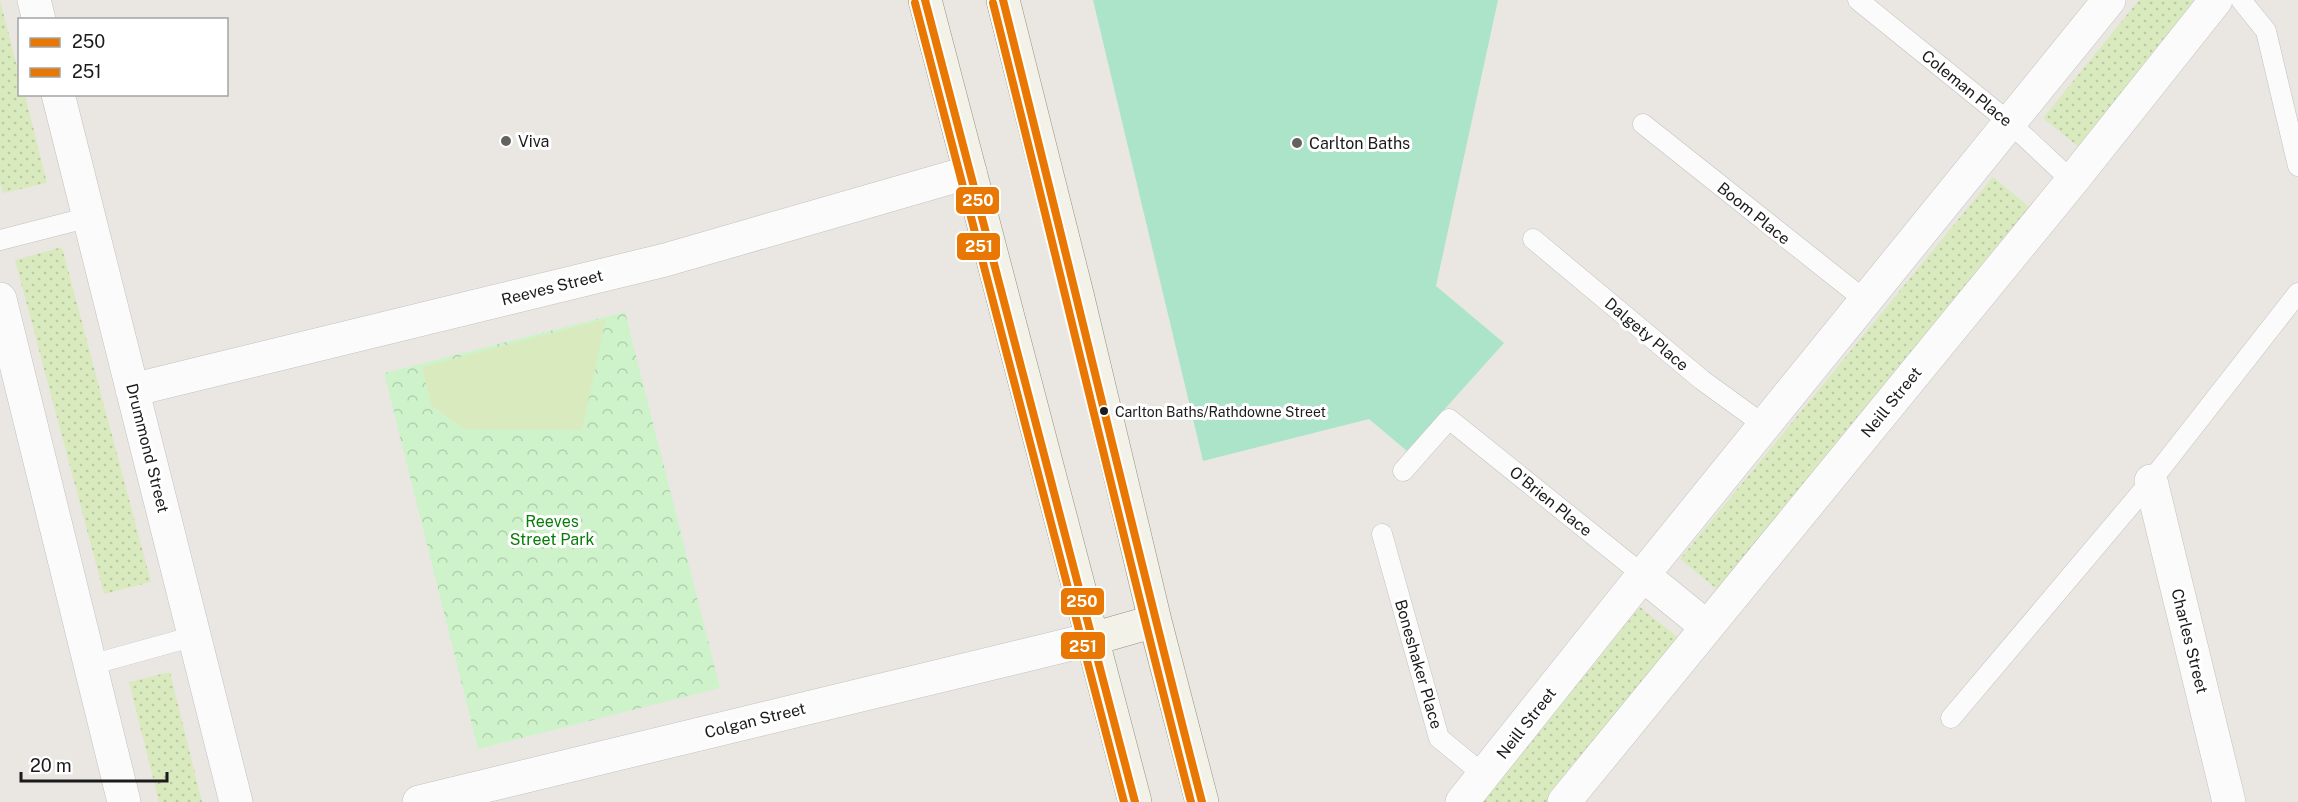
<svg xmlns="http://www.w3.org/2000/svg" width="2298" height="802" font-family="'Public Sans',sans-serif">
<style>
.grass{fill:url(#grass-dots)}
.park{fill:url(#park-crowns)}
.garden{fill:#daeabf}
.pitch{fill:#abe4c8}
.lines{fill:none;stroke-linecap:round;stroke-linejoin:round}
.service-casing{stroke:#c2c1bf;stroke-width:21}
.minor-casing{stroke:#c2c1bf;stroke-width:34}
.secondary-casing{stroke:#94937b;stroke-width:34}
.service{stroke:#fcfbfb;stroke-width:20}
.minor{stroke:#fcfbfb;stroke-width:33}
.secondary{stroke:#f2f2e8;stroke-width:33}
.bus-1-casing{stroke:#fff;stroke-width:12}
.bus-2-casing{stroke:#fff;stroke-width:12}
.bus-1{stroke:#e87803;stroke-width:8}
.bus-2{stroke:#e87803;stroke-width:8}
.poi-dot{fill:#636261;stroke:#fff;stroke-width:2}
.bus-dot{fill:#1b1b1b;stroke:#fff;stroke-width:2}
.labels{text-anchor:middle;stroke-width:6;stroke-linejoin:round;paint-order:stroke}
.bus-label{font-size:14px;fill:#1b1b1b;stroke:#fff;text-anchor:start}
.street-label{font-size:16px;fill:#1b1b1b;stroke:#fff}
.poi-label{font-size:16px;fill:#1b1b1b;stroke:#fff;text-anchor:start}
.park-label{font-size:16px;fill:#067d06;stroke:#fff}
.line-badge{stroke:#fff;stroke-width:2}
.badge-label{font-size:16px;text-anchor:middle;font-weight:bold;fill:#fff}
</style>
<defs>
<pattern id="grass-dots" width="8" height="8" patternUnits="userSpaceOnUse" patternTransform="scale(1.5)"><rect width="8" height="8" fill="#daeabf"/><path d="M2 2h.1M6 6h.1" fill="none" stroke="#bac8a4" stroke-width="1.8" stroke-linecap="round"/></pattern>
<pattern id="park-crowns" width="20" height="18" patternUnits="userSpaceOnUse" patternTransform="scale(1.5)"><rect width="20" height="18" fill="#cef3cb"/><path d="M2 6a3 3 0 1 1 6 0M12 15a3 3 0 1 1 6 0" fill="none" stroke="#b0d0ae"/></pattern>
</defs>
<rect width="100%" height="100%" fill="#eae7e3"/>
<!-- grass -->
<path class="grass" d="M0 0 19 74 20 94 25 95 47 183 3 193 0 183Z
M2139 0H2200L2080 148 2043 118Z
M1993 177 2032 209 1719 591 1680 559Z
M62 247 151 582 104 594 15 260Z
M1640 607 1679 638 1547 802H1483Z
M170 672 202 802H159L129 682Z"/>
<!-- park -->
<path class="park" d="M625 312 720 688 478 749 384 373Z"/>
<!-- garden -->
<path class="garden" d="M606 319 582 430 463 429 431 405 422 367Z"/>
<!-- pitch -->
<path class="pitch" d="M1093 0H1498L1436 286 1504 343 1407 451 1369 419 1203 461Z"/>
<g class="lines">
<!-- service casing -->
<g class="service-casing">
<path id="service" d="M1858 0 2009 122 2072 181
M2241 0 2266 31 2298 166
M1643 124 1866 301
M1533 239 1702 380 1764 425
M0 240 90 217
M1403 471 1449 419 1643 575
M1382 534 1439 738 1484 775
M90 665 195 636
M1951 718 2151 481 2298 293"/>
</g>
<!-- minor casing -->
<g class="minor-casing">
<path id="minor" d="M34 0 39 20
M58 94 236 802
M0 299 124 802
M132 390 665 260 970 172
M2151 481 2229 802
M1643 575 1707 627
M419 802 1092 639
M1462 802 1643 575 2109 0
M1564 802 2072 181 2216 0"/>
</g>
<!-- secondary casing -->
<g class="secondary-casing">
<path id="secondary" d="M925 0 1135 802
M1003 0 1077 294 1155 621 1202 802
M1092 639 1155 621"/>
</g>
<!-- service -->
<use href="#service" class="service"/>
<!-- minor -->
<use href="#minor" class="minor"/>
<!-- secondary -->
<use href="#secondary" class="secondary"/>
<!-- bus-1 casing -->
<g class="bus-1-casing">
<path id="bus-1" d="M925 0 1135 802
M1003 0C1070 267 1133 535 1202 802"/>
</g>
<!-- bus-2 casing -->
<g class="bus-2-casing">
<path id="bus-2" d="M915 3 1124 802
M993 3C1060 269 1122 536 1191 802"/>
</g>
<!-- bus-1 -->
<use href="#bus-1" class="bus-1"/>
<!-- bus-2 -->
<use href="#bus-2" class="bus-2"/>
</g>
<!-- markers -->
<g class="poi-dot">
<circle cx="506" cy="141" r="6"/>
<circle cx="1297" cy="143" r="6"/>
</g>
<circle class="bus-dot" cx="1104" cy="411" r="5"/>
<g class="labels">
<!-- bus labels -->
<g class="bus-label">
<text x="1115" y="417">Carlton Baths/Rathdowne Street</text>
</g>
<!-- street labels -->
<g class="street-label">
<text transform="translate(1967 88) rotate(39)" y="6">Coleman Place</text>
<text transform="translate(1754 213) rotate(39)" y="6">Boom Place</text>
<text transform="translate(552 287) rotate(-14)" y="6">Reeves Street</text>
<text transform="translate(1647 334) rotate(40)" y="6">Dalgety Place</text>
<text transform="translate(1891 402) rotate(-51)" y="6">Neill Street</text>
<text transform="translate(148 448) rotate(76)" y="6">Drummond Street</text>
<text transform="translate(1551 501) rotate(39)" y="6">O'Brien Place</text>
<text transform="translate(2190 641) rotate(76)" y="6">Charles Street</text>
<text transform="translate(1419 664) rotate(74)" y="6">Boneshaker Place</text>
<text transform="translate(755 720) rotate(-14)" y="6">Colgan Street</text>
<text transform="translate(1526 723) rotate(-52)" y="6">Neill Street</text>
</g>
<!-- poi labels -->
<g class="poi-label">
<text x="518" y="147">Viva</text>
<text x="1309" y="149">Carlton Baths</text>
</g>
<!-- park labels -->
<g class="park-label">
<text x="552" y="527">Reeves<tspan x="552" dy="18">Street Park</tspan></text>
</g>
</g>
<g class="line-badge">
<rect x="955" y="186" width="45" height="29" rx="6" fill="#e87803"/>
<rect x="956" y="232" width="45" height="29" rx="6" fill="#e87803"/>
<rect x="1060" y="587" width="45" height="29" rx="6" fill="#e87803"/>
<rect x="1060" y="631" width="46" height="29" rx="6" fill="#e87803"/>
</g>
<g class="badge-label">
<text x="978" y="206">250</text>
<text x="979" y="252">251</text>
<text x="1082" y="607">250</text>
<text x="1083" y="652">251</text>
</g>
<!-- legend -->
<rect x="18" y="18" width="210" height="78" fill="#ffffff" stroke="#a4a4a4" stroke-width="1.5"/>
<rect x="30" y="38" width="30" height="9" fill="#e87803" stroke="#a4a4a4" stroke-width="1.5"/>
<text x="72" y="48" font-size="18" fill="#1b1b1b">250</text>
<rect x="30" y="68" width="30" height="9" fill="#e87803" stroke="#a4a4a4" stroke-width="1.5"/>
<text x="72" y="78" font-size="18" fill="#1b1b1b">251</text>
<!-- scale -->
<path d="M21 772v9h146v-9" fill="none" stroke="#1b1b1b" stroke-width="3"/>
<text x="30" y="772" font-size="18" fill="#1b1b1b" stroke="#ffffff" stroke-width="4.5" paint-order="stroke">20 m</text>
</svg>
